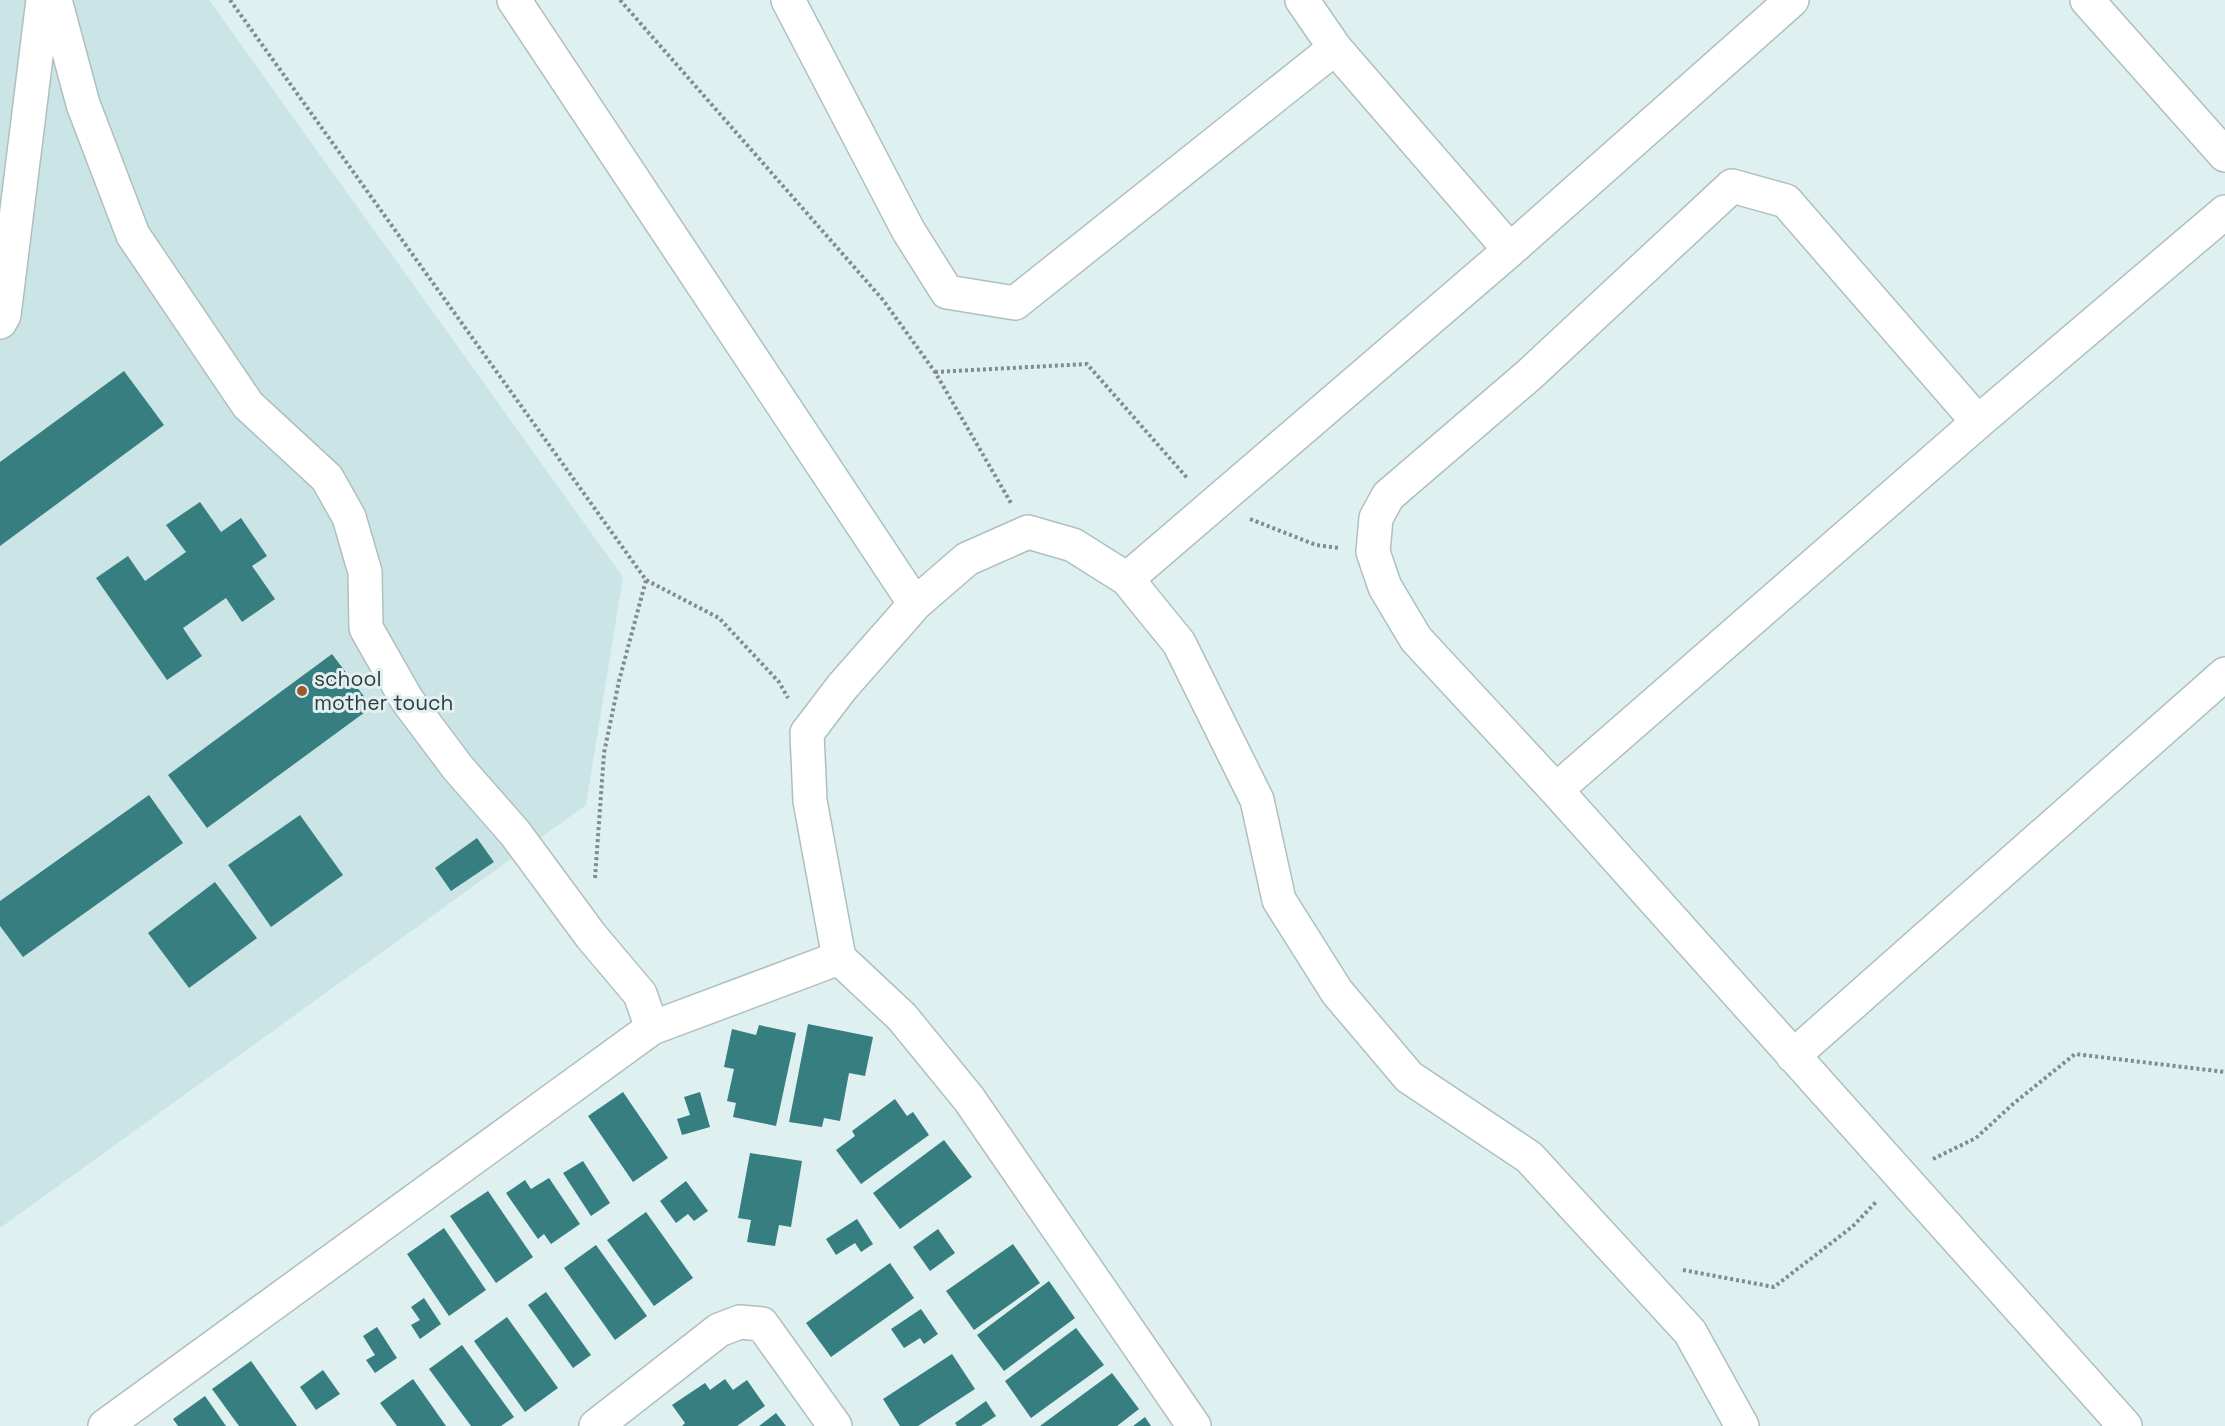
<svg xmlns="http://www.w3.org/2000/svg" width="2225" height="1426" font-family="'Space Grotesk',sans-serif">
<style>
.built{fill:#cbe5e6}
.building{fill:#367e80}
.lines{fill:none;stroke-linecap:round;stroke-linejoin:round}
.minor-casing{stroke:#afbfbf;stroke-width:36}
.path{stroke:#818c8d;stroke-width:4;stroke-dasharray:3 3;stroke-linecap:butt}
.minor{stroke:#fff;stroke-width:33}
.poi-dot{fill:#9d592c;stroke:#dff0f0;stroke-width:2}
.labels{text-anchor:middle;stroke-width:6;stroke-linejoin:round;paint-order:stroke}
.poi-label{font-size:21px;fill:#343a3b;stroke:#dff0f0;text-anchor:start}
</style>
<rect width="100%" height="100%" fill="#dff0f0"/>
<!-- built -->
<path class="built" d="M0 0H209L623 577 586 805 0 1228Z"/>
<!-- building -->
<path class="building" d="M124 371 164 425 0 546V462Z
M200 502 221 532 241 518 267 556 252 566 275 599 242 622 226 598 183 628 202 656 167 680 96 578 128 556 145 581 186 552 166 525Z
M332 654 372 707 207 828 168 775Z
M149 795 183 843 23 957 0 926V901Z
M300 815 343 875 271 927 228 865Z
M477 838 494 862 451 891 435 868Z
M215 882 257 938 189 988 148 933Z
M808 1024 873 1037 865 1076 849 1073 840 1121 824 1118 822 1127 789 1122Z
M759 1025 796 1033 776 1126 733 1117 736 1103 727 1101 734 1069 724 1067 732 1029 756 1035Z
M623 1092 668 1158 633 1182 588 1116Z
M700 1092 710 1127 682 1135 677 1119 690 1115 684 1097Z
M895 1099 907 1116 913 1112 929 1135 861 1184 836 1150 855 1136 852 1131Z
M944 1140 972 1177 900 1229 873 1193Z
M750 1153 802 1161 791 1227 779 1225 775 1246 747 1242 751 1220 738 1218Z
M583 1161 610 1203 591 1216 563 1173Z
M549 1178 580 1224 551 1244 544 1234 538 1239 506 1193 525 1180 531 1189Z
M686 1181 708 1211 694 1221 688 1214 676 1223 660 1201Z
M488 1191 533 1257 496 1283 450 1216Z
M646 1212 693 1278 654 1306 607 1240Z
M857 1219 873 1244 861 1252 855 1243 836 1255 826 1239Z
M444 1228 486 1290 449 1316 407 1254Z
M938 1229 955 1253 930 1271 913 1247Z
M1013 1244 1040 1283 974 1330 946 1291Z
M596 1245 647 1316 615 1340 564 1268Z
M890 1263 914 1298 831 1357 806 1323Z
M1049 1281 1075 1318 1004 1371 977 1335Z
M546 1292 591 1355 573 1368 528 1305Z
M424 1298 441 1324 420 1339 411 1325 420 1320 411 1307Z
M921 1309 938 1334 924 1344 920 1338 904 1348 891 1329Z
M507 1317 558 1388 525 1412 474 1341Z
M377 1327 397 1358 375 1373 366 1360 375 1355 363 1336Z
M1076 1328 1104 1365 1031 1418 1005 1381Z
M462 1345 514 1417 501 1426H471L429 1369Z
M952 1354 975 1389 918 1426H900L883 1399Z
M251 1361 297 1426H239L212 1389Z
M323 1370 340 1394 316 1410 300 1387Z
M1112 1373 1139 1409 1117 1426H1040Z
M413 1379 446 1426H397L380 1403Z
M725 1379 733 1390 747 1380 765 1406 737 1426H682L685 1423 672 1405 705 1383 710 1390Z
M205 1396 226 1426H178L173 1419Z
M986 1401 996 1416 981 1426H957L955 1423Z
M776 1413 786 1426H759Z
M1145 1417 1151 1426H1133Z"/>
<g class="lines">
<!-- minor casing -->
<g class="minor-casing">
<path id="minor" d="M55 0 83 104 133 235 248 405 327 478 349 517 365 572 366 628 407 700 458 768 515 833 591 936 640 994 652 1028
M514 0 915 604
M788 0 908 230 947 292 1015 303 1335 48
M1302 0 1335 48 1510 250
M2087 0 2225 155
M0 322 4 315 43 0
M1978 422 1786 201 1732 186 1529 375 1388 496 1376 518 1373 552 1385 587 1416 639 1556 790 2125 1426
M1127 579 1510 250 1792 0
M1556 790 1978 422 2225 212
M1793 1056 2225 674
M105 1426 652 1028 839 958
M596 1426 719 1330 740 1322 762 1324 835 1426
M1194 1426 969 1099 902 1017 839 958 810 801 807 733 842 687 915 604 967 559 1028 532 1073 545 1127 579 1179 643 1257 800 1279 900 1337 992 1409 1077 1529 1157 1690 1332 1742 1426"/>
</g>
<!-- path -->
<path class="path" d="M230 0 646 580 719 618 779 682 788 698
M620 0 883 300 935 372 1011 503
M935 372 1087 364 1188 479
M1250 519 1316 545 1339 548
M595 878 604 753 619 681 646 580
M1933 1159 1976 1138 2013 1104 2075 1054 2225 1072
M1683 1270 1774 1287 1852 1227 1877 1201"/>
<!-- minor -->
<use href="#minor" class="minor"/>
</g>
<!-- markers -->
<circle class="poi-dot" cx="302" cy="691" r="6"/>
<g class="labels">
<!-- poi labels -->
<g class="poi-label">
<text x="314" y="686">school<tspan x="314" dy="24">mother touch</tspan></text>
</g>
</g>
</svg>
